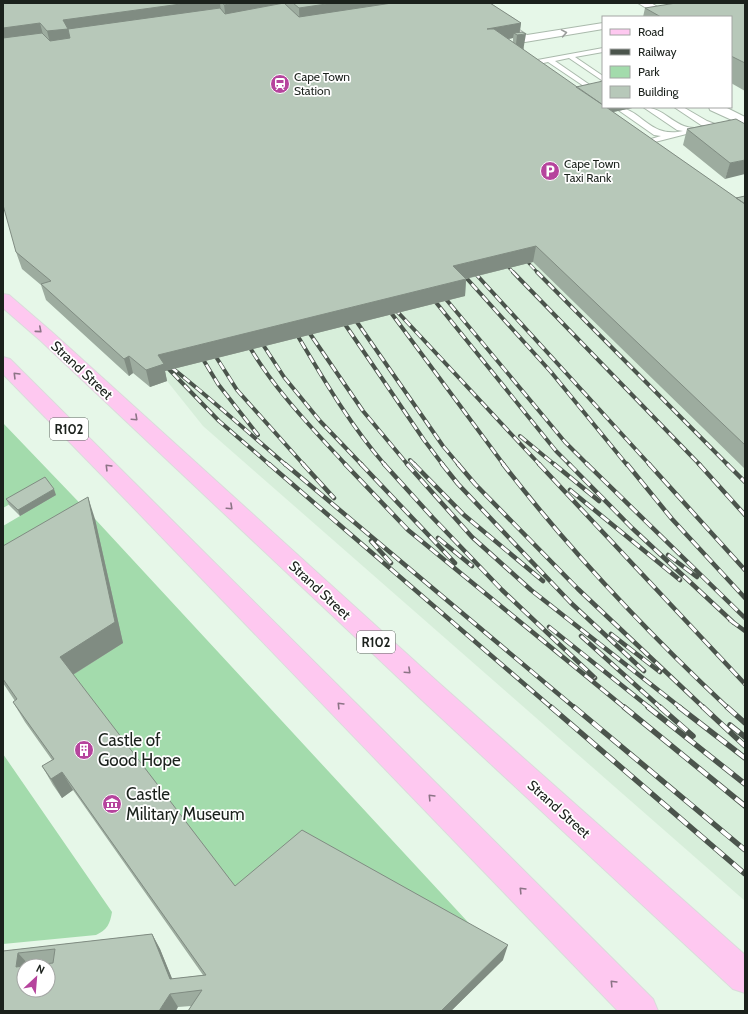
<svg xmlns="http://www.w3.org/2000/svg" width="748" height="1014" font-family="Cabin,sans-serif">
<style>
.built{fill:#d7eeda}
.green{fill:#a3dbac}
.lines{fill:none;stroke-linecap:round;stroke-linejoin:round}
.lane-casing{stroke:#aabaac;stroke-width:2}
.street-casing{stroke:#aabaac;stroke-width:2}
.primary-casing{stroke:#dbdbdb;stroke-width:2}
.lane{fill:#fff;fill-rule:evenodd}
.street{fill:#fff;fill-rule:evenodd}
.primary{fill:#fec8f0;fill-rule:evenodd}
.rail-far3-casing{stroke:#4b544c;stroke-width:3}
.rail-far2-casing{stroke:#4b544c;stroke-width:4}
.rail-far1-casing{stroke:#4b544c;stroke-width:4.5}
.rail-casing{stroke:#4b544c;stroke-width:5.5}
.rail-far3{stroke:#fff;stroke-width:2;stroke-dasharray:6;stroke-linecap:butt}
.rail-far2{stroke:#fff;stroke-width:2.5;stroke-dasharray:8;stroke-linecap:butt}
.rail-far1{stroke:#fff;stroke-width:3;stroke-dasharray:10;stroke-linecap:butt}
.rail{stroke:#fff;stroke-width:4;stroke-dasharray:12;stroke-linecap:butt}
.wall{fill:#9dac9f;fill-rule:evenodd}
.shaded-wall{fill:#808c82}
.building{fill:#b7c8b9;stroke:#808c82;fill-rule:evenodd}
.oneway{stroke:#989b99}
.oneway2{stroke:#8c7486}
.labels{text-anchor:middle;stroke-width:3.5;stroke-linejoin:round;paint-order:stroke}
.far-poi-label{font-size:12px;fill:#1b211c;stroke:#fff;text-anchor:start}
.shield{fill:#fff;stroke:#5f6460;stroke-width:1}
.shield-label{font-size:13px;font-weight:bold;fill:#1b211c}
.street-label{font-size:14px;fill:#1b211c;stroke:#fff}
.near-poi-label{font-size:17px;fill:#1b211c;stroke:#fff;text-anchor:start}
</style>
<rect width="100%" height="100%" fill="#e6f7e8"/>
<!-- built -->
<path class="built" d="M297 40 745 261V901L203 426 167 381 153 357Z"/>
<!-- green -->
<path class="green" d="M3 423 95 519 503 960 304 848 240 902 69 677 3 574V526L20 516 47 483 3 508Z
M3 754 112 912C110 924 107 930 96 935L3 944Z"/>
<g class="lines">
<!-- lane casing -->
<g class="lane-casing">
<path id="lane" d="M603 48V52L575 57 603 76V81L569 58 555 61 603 94V99L548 62 534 65 538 69 534 71 526 66 532 61Z
M614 107C642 107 648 139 683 131L677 130 643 107C667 107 676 133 702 127L706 129 651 143 634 142V138L651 139 661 136 654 135Z
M674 107H683L707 121 720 126 716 128 701 125Z"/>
</g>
<!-- street casing -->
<g class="street-casing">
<path id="street" d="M467 3H479L527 35 603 23V29L525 42 521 41Z
M638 3H651L671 15 670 17H651L656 14Z
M709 107H725L745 117V126L710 110Z"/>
</g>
<!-- primary casing -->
<g class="primary-casing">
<path id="primary" d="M3 294 9 295 53 333 440 684 745 955V993L733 989 422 700 41 341 3 308Z
M3 357 10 359 653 999 658 1011H618L127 501 3 374Z"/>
</g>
<!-- lane -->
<use href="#lane" class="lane"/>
<!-- street -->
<use href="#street" class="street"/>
<!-- primary -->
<use href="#primary" class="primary"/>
<!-- rail-far3 casing -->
<g class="rail-far3-casing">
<path id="rail-far3" d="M522 256 538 273
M502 260 514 273
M471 268 475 273
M460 270 462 273"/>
</g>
<!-- rail-far2 casing -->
<g class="rail-far2-casing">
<path id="rail-far2" d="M461 272 551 372 627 465
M474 272 650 465
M513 272 700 465
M537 272 728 465
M440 292 565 442 588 465
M430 295 556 451 570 465
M386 306 504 465
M394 308 540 465
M352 315 443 446 459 465
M340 317 424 440 443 465
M304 325 363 411 408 465
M293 328C321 375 349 424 385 465
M258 337 284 377 320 421 362 465
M245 339C271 386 310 426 346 465
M211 349 237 390 304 465
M198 351 218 384 258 435
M162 362 219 421 270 465
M171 367C210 398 248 432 286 465
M520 436 555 465
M410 460 415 465"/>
</g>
<!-- rail-far1 casing -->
<g class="rail-far1-casing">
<path id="rail-far1" d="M269 464 552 708
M285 464 575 708
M303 464 334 498
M345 464 408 530 625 708
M361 464 455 563
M384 464 433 518 502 590 595 678
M407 464 472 537 531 590 681 708
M414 464 464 515 543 581
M442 464 458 484 571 603 644 671
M458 464 475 484 578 589 704 708
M503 464C571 552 647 632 728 708
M539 464 745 684
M554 464 599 501
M569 464 632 528 734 623
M587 464 745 618
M627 464 672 519 745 598
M649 464 745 570
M699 464 745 515
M727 464 745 482
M570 490 680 580
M438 538 472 566
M371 541 391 563
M668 555 697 577
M730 620 745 631
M549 627 650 708
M611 634 660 672
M581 636 661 708"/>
</g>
<!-- rail casing -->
<g class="rail-casing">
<path id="rail" d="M551 707 745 874
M574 707 745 850
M624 707 745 806
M648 707 745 784
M660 707 693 736
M679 707 745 758
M703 707 745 746
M727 707 745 723
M730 725 745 737"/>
</g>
<!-- rail-far3 -->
<use href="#rail-far3" class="rail-far3"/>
<!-- rail-far2 -->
<use href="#rail-far2" class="rail-far2"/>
<!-- rail-far1 -->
<use href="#rail-far1" class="rail-far1"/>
<!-- rail -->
<use href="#rail" class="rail"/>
</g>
<!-- wall -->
<path class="wall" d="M3 3H490L521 23 520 32 524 50 603 107H637L613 112 736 198 745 196V469L533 262 466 279 465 296 165 371 167 381 150 387 133 373 129 376 46 300 41 285 22 269 16 252ZM513 38V42L508 39Z
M745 3V91L731 83V17H643L645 8Z
M745 124 725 179 683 145 687 129Z
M56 495 20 516 9 505 6 499Z
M95 519 123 643 73 675 235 886 503 960 451 1011H188L191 1006 178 1007 3 1011V951L152 934 160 949 172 979 203 975 73 790 62 798 53 785 42 766 52 760 25 722 13 702 15 701 3 683V546Z"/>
<!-- shaded-wall -->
<path class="shaded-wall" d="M188 3H220L222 21 53 55 47 31 63 20Z
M234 3H284L227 27 224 5Z
M333 3H439L300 31 299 8Z
M40 23 46 46 3 52V28Z
M521 23 519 35 526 34 523 51 515 53 517 35 514 33 513 38 486 43 487 29Z
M612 107H637L594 116 595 110Z
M745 160V174L725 179 730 163Z
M536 246 533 262 452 282 453 266Z
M466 279 465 296 165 371 167 381 150 387 146 370 158 355Z
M129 356 133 373 129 376 124 359Z
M54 489 56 495 20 516 18 510Z
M88 497 95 519 123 643 69 677 60 657Z
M62 772 73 790 62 798 51 779Z
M152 934 160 949 178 993 170 979Z
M508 945 503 960 451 1011H441Z
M18 953 30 966 16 967Z
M170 994 178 1007 176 1011H159Z"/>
<!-- building -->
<path class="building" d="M3 3H188L63 20 68 29 47 31 40 23 3 28Z
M223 3H234L224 5Z
M284 3 299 17 392 3H490L521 23 487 29H494L603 105V107H606L745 204V445L536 246 453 266 466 279 158 355 164 364 146 370 129 356 124 359 41 284 51 281 16 252 3 205V38L42 33 50 41 70 38 68 29 220 8 225 14Z
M293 3H333L299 8Z
M676 3H745V63L731 56V17H661L645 8Z
M522 32 526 34 517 35 514 33Z
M603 81V105L576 87Z
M736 119 745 124V160L730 163 687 129Z
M745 196V204L736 198Z
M45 477 54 489 18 510 6 499Z
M88 497 115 622 60 657 235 886 302 830 508 945 441 1011H188L202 990 170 994 159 1011H3V951L152 934 170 979 206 975 62 772 51 779 42 766 54 759 13 702 17 699 3 679V546ZM55 949 53 963 25 966H48V990H24V966L16 967 18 953Z"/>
<!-- one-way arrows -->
<defs><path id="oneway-chevron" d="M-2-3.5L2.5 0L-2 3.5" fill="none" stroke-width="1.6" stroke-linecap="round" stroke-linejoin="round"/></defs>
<use class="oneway" href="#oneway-chevron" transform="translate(564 33) rotate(-10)"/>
<g class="oneway2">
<use href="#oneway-chevron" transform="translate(39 330) rotate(41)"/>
<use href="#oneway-chevron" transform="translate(16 375) rotate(-135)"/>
<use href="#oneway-chevron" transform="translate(135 418) rotate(43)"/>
<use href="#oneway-chevron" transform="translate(108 467) rotate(-135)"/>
<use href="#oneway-chevron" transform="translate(230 507) rotate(43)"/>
<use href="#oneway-chevron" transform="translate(408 671) rotate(43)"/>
<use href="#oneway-chevron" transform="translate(340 705) rotate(-134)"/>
<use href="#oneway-chevron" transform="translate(431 797) rotate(-134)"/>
<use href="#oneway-chevron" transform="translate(522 890) rotate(-134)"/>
<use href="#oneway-chevron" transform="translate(613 983) rotate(-134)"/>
</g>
<!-- icons -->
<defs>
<g id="station-disc" transform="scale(1)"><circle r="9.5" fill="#b6449d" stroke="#fff"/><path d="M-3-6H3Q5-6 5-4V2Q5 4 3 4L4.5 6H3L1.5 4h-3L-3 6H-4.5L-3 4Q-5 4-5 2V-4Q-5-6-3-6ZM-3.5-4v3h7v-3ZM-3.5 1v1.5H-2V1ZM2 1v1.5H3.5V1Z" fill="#fff"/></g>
<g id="parking-disc" transform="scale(1)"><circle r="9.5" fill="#b6449d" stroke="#fff"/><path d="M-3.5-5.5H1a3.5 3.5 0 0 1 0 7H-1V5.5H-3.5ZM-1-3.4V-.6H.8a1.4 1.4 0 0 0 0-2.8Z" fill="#fff"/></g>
<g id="building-disc" transform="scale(1)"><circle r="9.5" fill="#b6449d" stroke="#fff"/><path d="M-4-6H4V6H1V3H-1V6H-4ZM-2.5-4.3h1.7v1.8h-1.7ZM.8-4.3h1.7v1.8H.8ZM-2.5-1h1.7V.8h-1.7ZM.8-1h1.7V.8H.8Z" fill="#fff"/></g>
<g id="museum-disc" transform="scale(1)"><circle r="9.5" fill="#b6449d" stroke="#fff"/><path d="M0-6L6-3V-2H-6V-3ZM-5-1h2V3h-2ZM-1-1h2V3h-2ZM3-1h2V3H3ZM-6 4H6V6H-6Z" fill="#fff"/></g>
</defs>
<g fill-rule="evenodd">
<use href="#station-disc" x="280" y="84"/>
<use href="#parking-disc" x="550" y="171"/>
<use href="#building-disc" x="84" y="750"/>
<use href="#museum-disc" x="112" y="804"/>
</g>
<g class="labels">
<!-- far-poi labels -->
<g class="far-poi-label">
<text x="294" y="81">Cape Town<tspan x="294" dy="14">Station</tspan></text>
<text x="564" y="168">Cape Town<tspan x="564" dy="14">Taxi Rank</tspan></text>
</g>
<!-- shield labels -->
<g class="shield">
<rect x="50" y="418" width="38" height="22" rx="3"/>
<rect x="357" y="631" width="38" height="22" rx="3"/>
</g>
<g class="shield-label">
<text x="69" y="434">R102</text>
<text x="376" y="647">R102</text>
</g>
<!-- street labels -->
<g class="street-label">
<text transform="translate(82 370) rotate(43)" y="5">Strand Street</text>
<text transform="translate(320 590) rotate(43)" y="5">Strand Street</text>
<text transform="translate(559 809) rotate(42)" y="5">Strand Street</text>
</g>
<!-- near-poi labels -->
<g class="near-poi-label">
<text x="98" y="746">Castle of<tspan x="98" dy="20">Good Hope</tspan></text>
<text x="126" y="800">Castle<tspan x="126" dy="20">Military Museum</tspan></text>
</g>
</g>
<!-- border -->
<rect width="748" height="1014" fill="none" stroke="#1b211c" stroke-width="8"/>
<!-- legend -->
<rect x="602" y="16" width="130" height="92" fill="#ffffff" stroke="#a4a6a4"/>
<rect x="610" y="29" width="20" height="6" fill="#fec8f0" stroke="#a4a6a4"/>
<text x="638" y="36" font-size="12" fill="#1b211c">Road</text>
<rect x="610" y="49" width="20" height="6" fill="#4b544c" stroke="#a4a6a4"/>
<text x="638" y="56" font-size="12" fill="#1b211c">Railway</text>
<rect x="610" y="66" width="20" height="12" fill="#a3dbac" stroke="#a4a6a4"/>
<text x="638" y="76" font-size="12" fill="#1b211c">Park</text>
<rect x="610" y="86" width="20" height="12" fill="#b7c8b9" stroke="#a4a6a4"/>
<text x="638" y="96" font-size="12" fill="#1b211c">Building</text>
<!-- north arrow -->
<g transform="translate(36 978) rotate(26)"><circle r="19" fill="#ffffff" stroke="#a4a6a4"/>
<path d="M0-3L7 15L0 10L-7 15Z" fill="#b6449d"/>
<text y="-6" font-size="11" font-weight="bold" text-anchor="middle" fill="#1b211c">N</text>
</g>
</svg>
